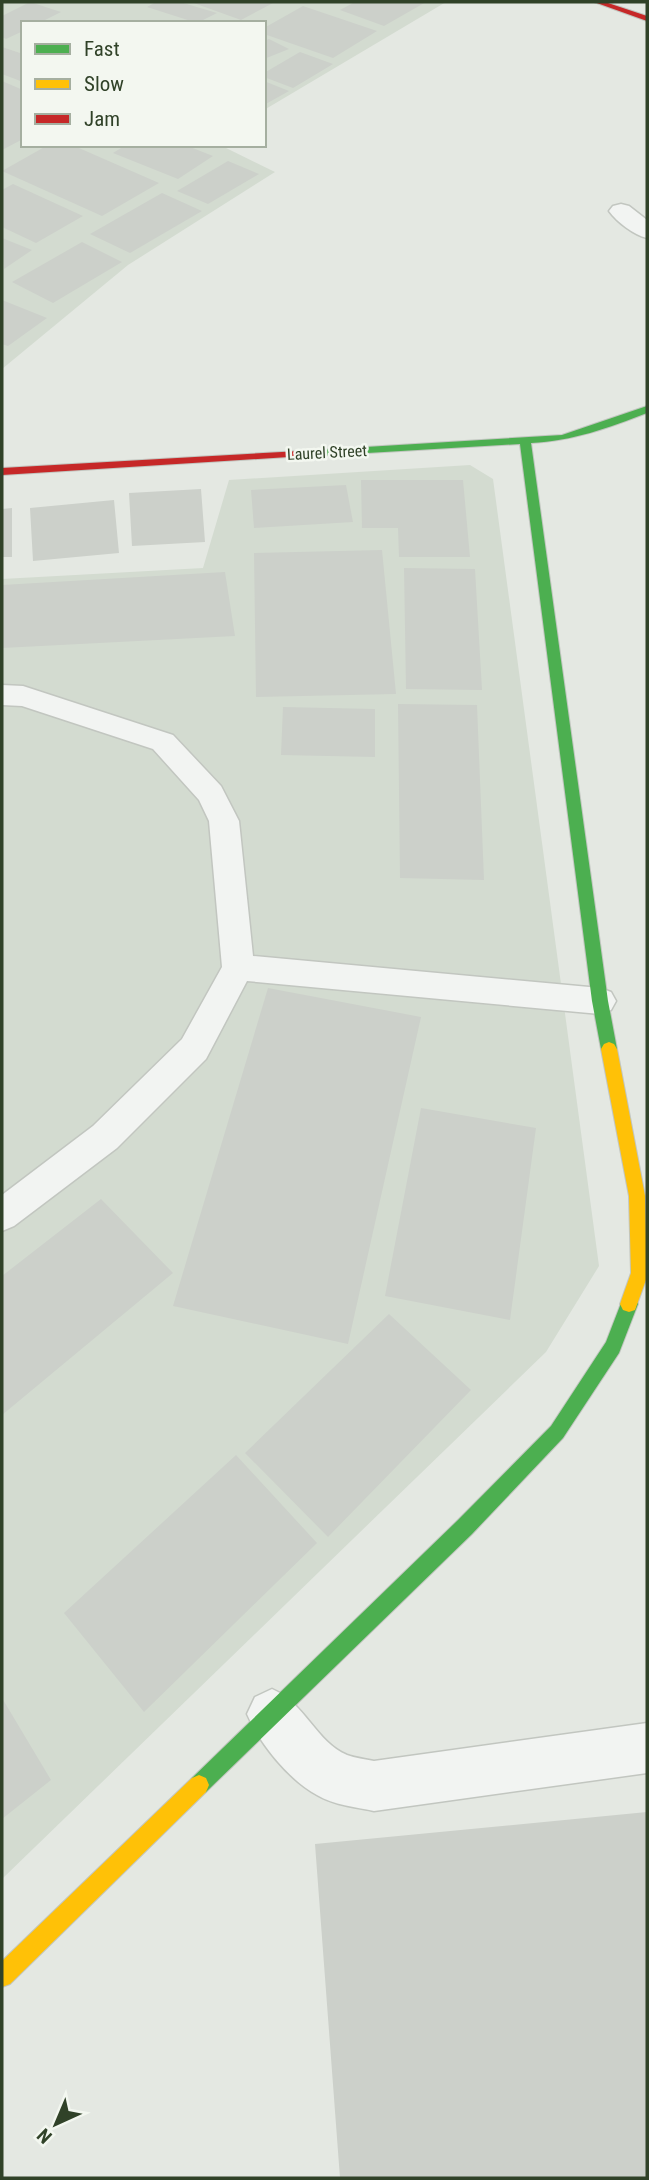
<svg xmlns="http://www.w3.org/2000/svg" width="649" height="2180" font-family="'Roboto Condensed',sans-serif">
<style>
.built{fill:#d3dbd0}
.building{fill:#ccd0ca}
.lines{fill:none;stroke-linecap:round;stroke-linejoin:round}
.lane-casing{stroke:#c2c6c0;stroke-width:3}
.street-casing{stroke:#c2c6c0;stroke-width:3}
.fast-casing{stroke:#c2c6c0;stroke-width:2}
.slow-casing{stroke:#c2c6c0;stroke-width:2}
.jam-casing{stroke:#c2c6c0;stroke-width:2}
.lane{fill:#f2f4f2;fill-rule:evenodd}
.street{fill:#f2f4f2;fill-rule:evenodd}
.fast{fill:#4caf50;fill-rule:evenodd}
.slow{fill:#ffc107;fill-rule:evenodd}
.jam{fill:#c62828;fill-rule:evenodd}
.labels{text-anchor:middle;stroke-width:5;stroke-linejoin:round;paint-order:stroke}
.far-street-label{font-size:16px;fill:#304228;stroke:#f3f7f0}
</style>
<rect width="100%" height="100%" fill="#e4e8e2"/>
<!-- built -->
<path class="built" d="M2 2H446L264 110V23H23V145H220L275 172 128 265 2 369Z
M470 465 493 479 599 1266 546 1352 2 1879V579L203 568 229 480Z"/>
<!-- building -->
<path class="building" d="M30 2 61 12 39 23H23V31L6 39 2 37V16Z
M156 2H180L217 13 197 23 147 7Z
M191 2H275L241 20Z
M355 2H426L384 26 340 10Z
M303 6 377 31 333 58 264 34V28Z
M269 39 289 49 264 59V41Z
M2 47 23 54V82L2 74Z
M300 52 333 64 293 88 264 77V73Z
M2 81 23 90V139L2 150Z
M264 81 289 91 264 105Z
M48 145H72L159 183 102 216 2 171Z
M126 145H185L213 156 178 179 113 153Z
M228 161 259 174 208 204 177 191Z
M13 184 83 216 36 243 2 227V190Z
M162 193 202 211 130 253 90 234Z
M2 238 32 250 4 269Z
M82 242 122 262 53 303 12 282Z
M2 300 47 318 8 346 2 344Z
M361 480H463L470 557H399L398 528H362Z
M346 485 353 522 254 528 251 490Z
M201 489 205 542 132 546 129 493Z
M114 500 119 553 33 561 30 508Z
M12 508V557H2V509Z
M382 550 396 694 256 697 254 553Z
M404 568 475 569 482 690 406 689Z
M225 572 235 636 2 648V585Z
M398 704 477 705 484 880 400 878Z
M283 707 375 709V757L281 755Z
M268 988 421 1017 348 1344 173 1306Z
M421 1108 536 1128 510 1320 385 1296Z
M101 1199 173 1273 2 1415V1276Z
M389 1314 471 1390 328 1537 245 1453Z
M236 1455 317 1543 144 1712 64 1613Z
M2 1698 51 1780 2 1819Z
M647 1812V2178H340L315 1844Z"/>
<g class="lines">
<!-- lane casing -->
<g class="lane-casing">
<path id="lane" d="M2 685 23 686 173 735 221 786 239 821 253 956 600 988 611 992 616 1001 611 1010 600 1014 247 981 206 1059 117 1148 14 1226 2 1231V1195L93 1126 182 1039 222 967 209 821 199 800 153 749 22 706 2 705Z"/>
</g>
<!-- street casing -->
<g class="street-casing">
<path id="street" d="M621 204 629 206 647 220V238C634 235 617 222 609 211L613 206Z
M272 1689C306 1704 316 1742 347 1755 355 1758 365 1759 374 1761L647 1723V1773L374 1811C355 1807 334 1805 317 1795 288 1779 260 1744 247 1714L255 1697Z"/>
</g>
<!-- fast casing -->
<g class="fast-casing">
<path id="fast" d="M647 406V413C608 428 573 441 531 443L608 1001 617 1049 614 1054H604L601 1049 592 1001 520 444 300 457 294 454 300 451 562 435Z
M629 1296 635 1298 638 1304 619 1353 563 1438 472 1534 206 1792 199 1795 192 1792 189 1785 192 1778 458 1520 551 1426 606 1342 623 1298Z"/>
</g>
<!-- slow casing -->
<g class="slow-casing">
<path id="slow" d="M609 1042 614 1044 617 1049 645 1196 647 1277 635 1310 629 1312 623 1310 620 1304 631 1273 629 1196 601 1049 604 1044Z
M199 1775 206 1778 209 1785 206 1792 10 1984 2 1987V1961L192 1778Z"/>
</g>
<!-- jam casing -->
<g class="jam-casing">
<path id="jam" d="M594 2H605L647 16V21Z
M300 451 306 454 304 456 2 475V468Z"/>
</g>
<!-- lane -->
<use href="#lane" class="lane"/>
<!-- street -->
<use href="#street" class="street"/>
<!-- fast -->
<use href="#fast" class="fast"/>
<!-- slow -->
<use href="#slow" class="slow"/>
<!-- jam -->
<use href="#jam" class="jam"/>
</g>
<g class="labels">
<!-- far-street labels -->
<g class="far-street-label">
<text transform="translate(327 452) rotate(-3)" y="6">Laurel Street</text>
</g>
</g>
<!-- border -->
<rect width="649" height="2180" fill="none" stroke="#304228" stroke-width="7"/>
<!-- legend -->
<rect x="21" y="21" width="245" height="126" fill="#f3f7f0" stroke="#a5afa0" stroke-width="2"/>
<rect x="35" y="44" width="35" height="10" fill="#4caf50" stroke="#a5afa0" stroke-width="2"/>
<text x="84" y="56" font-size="21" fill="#304228">Fast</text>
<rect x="35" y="79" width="35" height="10" fill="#ffc107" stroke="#a5afa0" stroke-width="2"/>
<text x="84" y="91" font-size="21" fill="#304228">Slow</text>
<rect x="35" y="114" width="35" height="10" fill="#c62828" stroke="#a5afa0" stroke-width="2"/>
<text x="84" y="126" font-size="21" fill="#304228">Jam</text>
<!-- north arrow -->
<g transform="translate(56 2124) rotate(224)" stroke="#f3f7f0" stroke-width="5" paint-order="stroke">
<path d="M0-5L12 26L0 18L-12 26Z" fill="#304228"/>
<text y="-10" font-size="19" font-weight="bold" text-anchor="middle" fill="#304228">N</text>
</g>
</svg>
